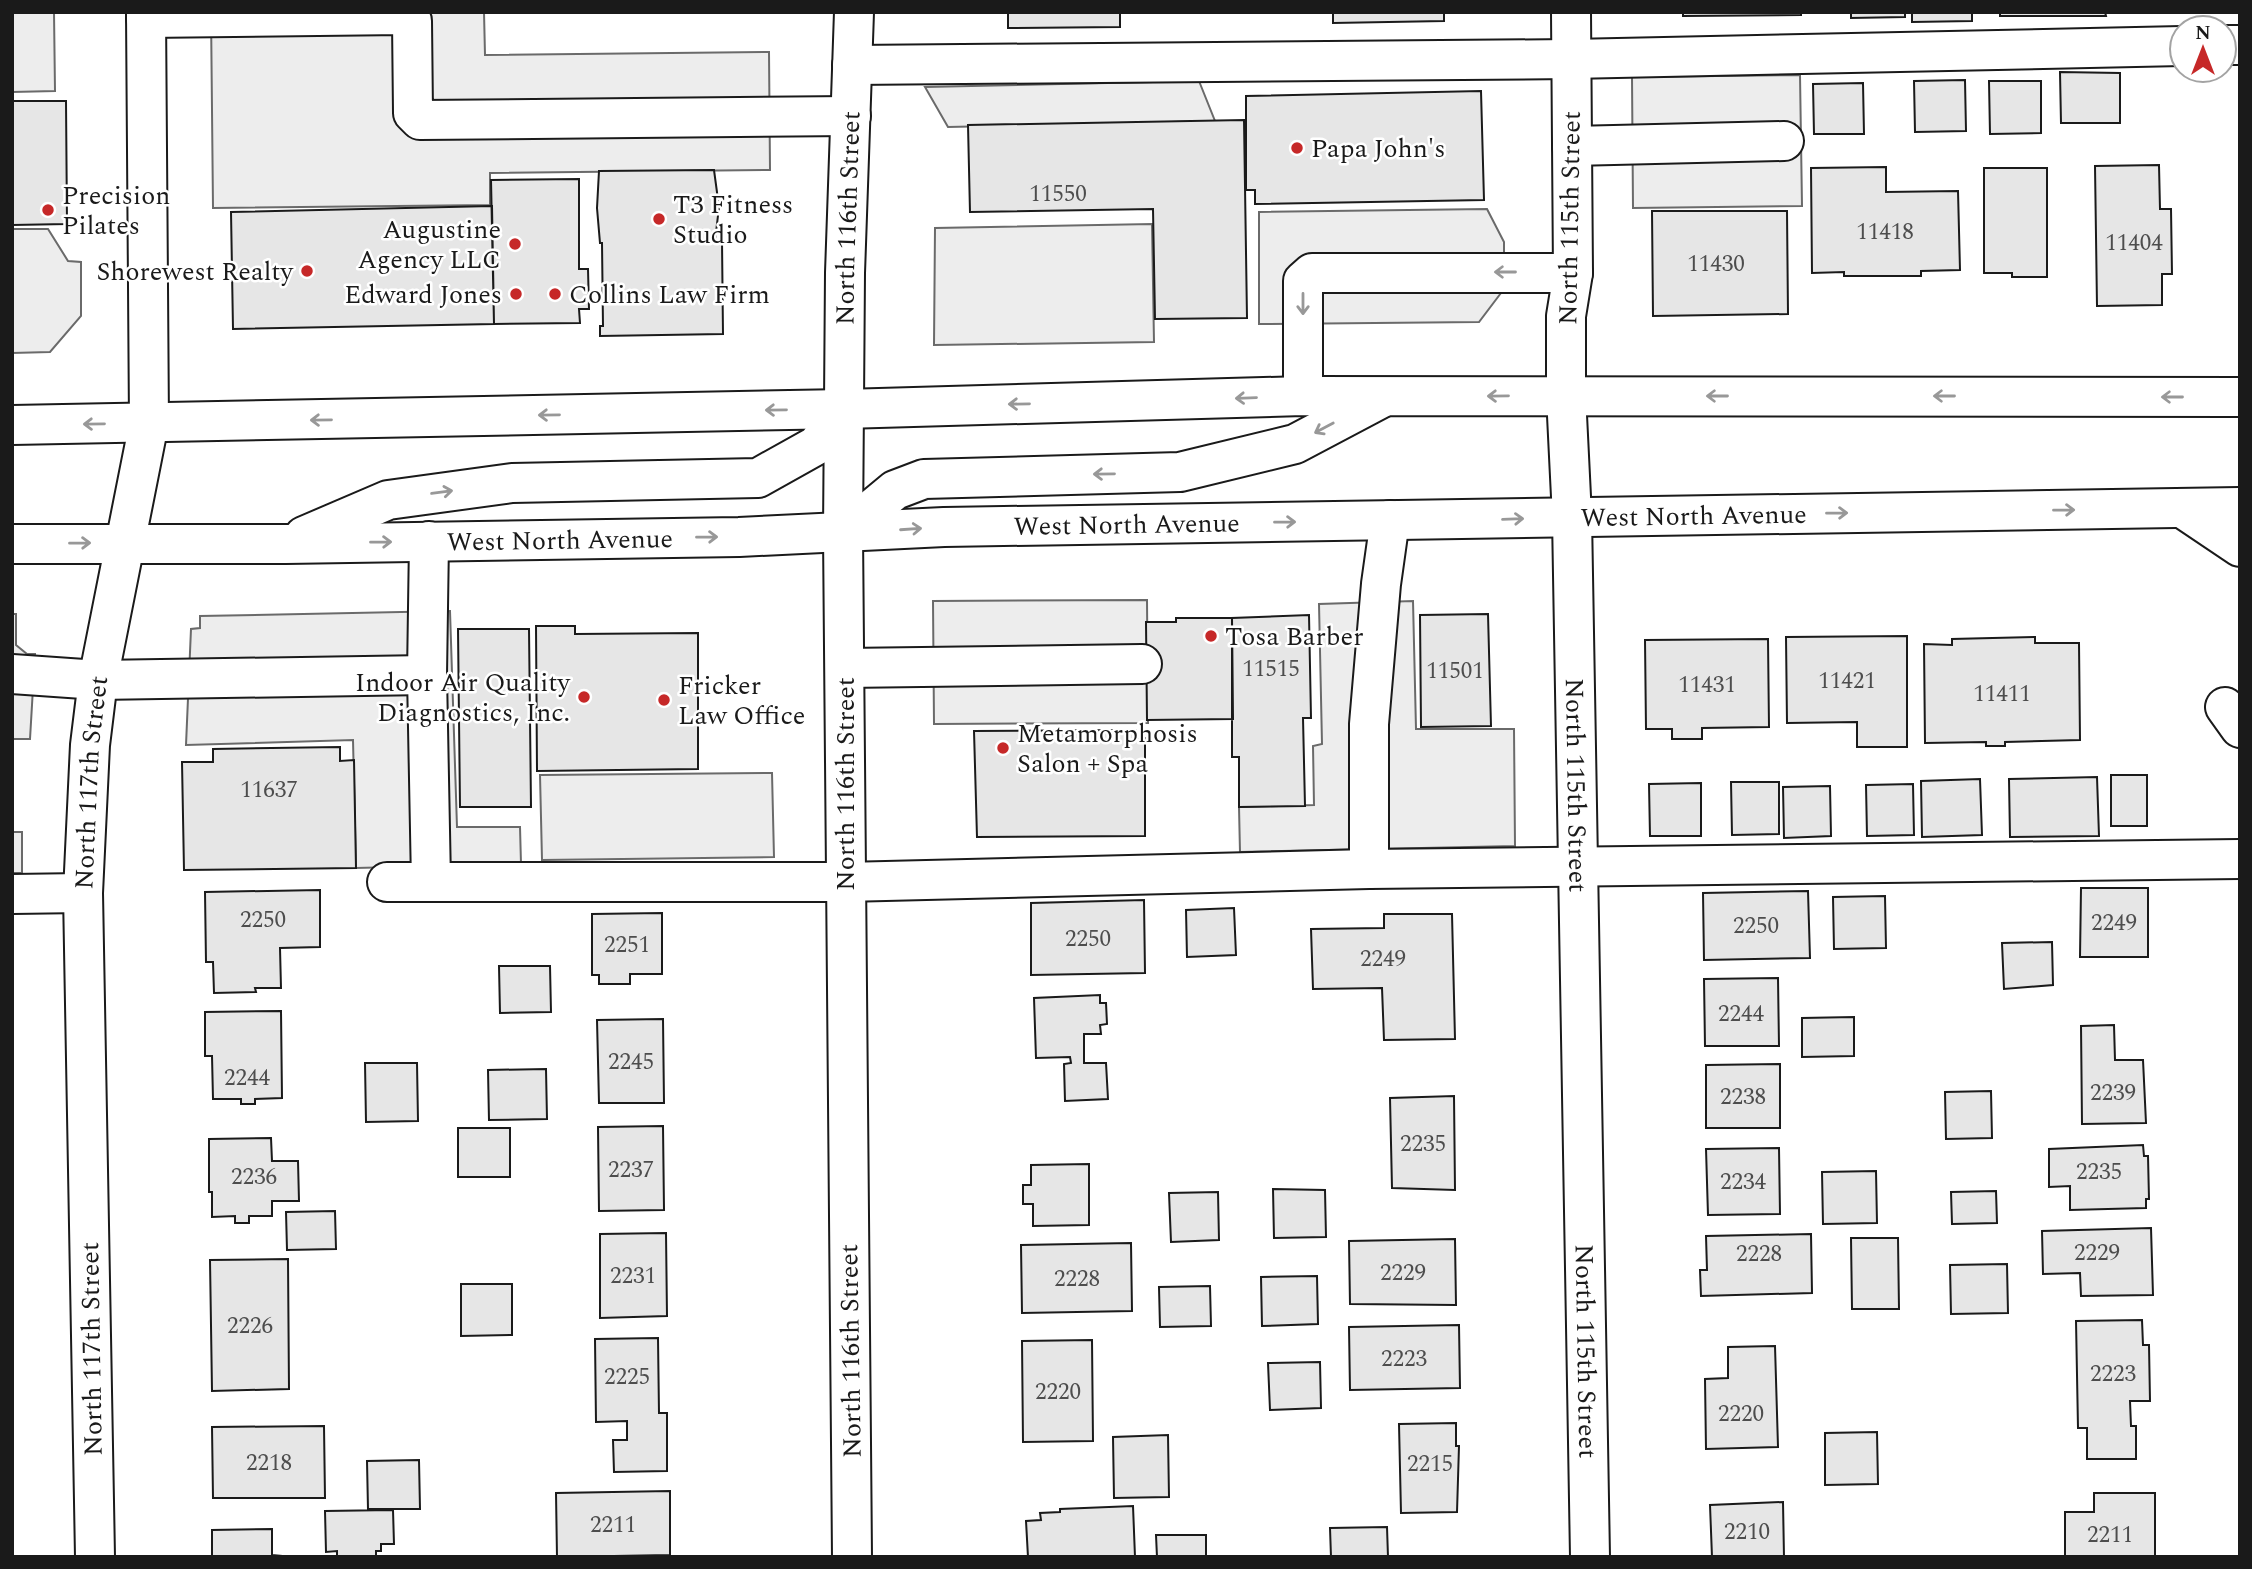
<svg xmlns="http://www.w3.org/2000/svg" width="2252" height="1569" font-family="Spectral,serif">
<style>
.parking{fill:#ededed;stroke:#6a6a6a;stroke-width:2}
.building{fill:#e6e6e6;stroke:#1a1a1a;stroke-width:2}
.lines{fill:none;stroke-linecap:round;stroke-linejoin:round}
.minor-casing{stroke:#1a1a1a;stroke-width:42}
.major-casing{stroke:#1a1a1a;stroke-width:42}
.highway-casing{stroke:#1a1a1a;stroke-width:42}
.minor{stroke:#fff;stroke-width:38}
.major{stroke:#fff;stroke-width:38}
.highway{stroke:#fff;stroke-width:38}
.oneway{stroke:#989898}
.poi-dot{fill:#c62828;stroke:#fff;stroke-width:2.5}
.labels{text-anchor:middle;stroke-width:5;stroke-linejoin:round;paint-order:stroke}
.number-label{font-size:23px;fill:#4d4d4d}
.poi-label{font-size:26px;fill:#1a1a1a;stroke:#fff;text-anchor:start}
.street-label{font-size:26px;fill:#1a1a1a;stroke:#fff}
</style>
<rect width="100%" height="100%" fill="#fff"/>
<!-- parking -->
<path class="parking" d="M12 12H54L55 91 12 92Z
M211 12H484L485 55 769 52 770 170 490 173V205L213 208Z
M1800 75 1802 206 1633 208 1632 77Z
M1199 81 1215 121 948 127 925 87Z
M1487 209 1504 242V289L1479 322 1259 324V212Z
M1152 224 1154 342 934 345 935 228Z
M12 229H48L68 261 81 262V316L50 352 12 353Z
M1147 600 1148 723 934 724 933 601Z
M1413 601 1416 729H1514L1515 846 1240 852 1239 807 1314 805 1313 746 1322 744 1319 604Z
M450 611 457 827H520L521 864 356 868 353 740 186 745 191 629 200 628V616Z
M12 614H16V645L27 654H35L30 739H12Z
M772 773 774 857 542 860 540 775Z
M12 832H22V873H12Z"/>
<!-- building -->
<path class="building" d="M1008 12H1120V27L1008 28Z
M1333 12H1444V21L1333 23Z
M1683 12H1801V15L1683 16Z
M1851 12H1905V17L1851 18Z
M1912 12H1972V21L1912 22Z
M2000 12H2105L2106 16H2000Z
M2060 72 2120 73V123H2061Z
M1965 80 1966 131 1915 132 1914 81Z
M1989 81H2041V133L1990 134Z
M1863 83 1864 134H1814L1813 84Z
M1481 91 1484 200 1255 204V190H1246V96Z
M12 101H66L67 224 12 225Z
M1244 120 1247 318 1155 319 1153 209 970 212 968 125Z
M2159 165 2160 209H2171L2172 274H2162V305L2097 306 2095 166Z
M1886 167V192L1958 191 1960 270 1921 271V276H1844V272L1812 273 1811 168Z
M1984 168H2047V277H2012V273H1984Z
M714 170 719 207 715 241H722L723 334 600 336V326H603L602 243H600L597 208 599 171Z
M579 179V269H588L589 309H579L580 323 494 324 491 180Z
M492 206 494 324 233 329 231 212Z
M1652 211H1787L1788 314 1653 316Z
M1488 614 1491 726 1421 727 1420 615Z
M1309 615 1311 718H1303L1305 806 1239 807V757H1232V618Z
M1176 618H1232L1233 719 1147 720 1146 622H1176Z
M536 626H575V634L698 633V769L537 771Z
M458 629H529L531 807H460Z
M1907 636V747H1857V722L1787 723 1786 637Z
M2035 637V643H2079L2080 740 2005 742V746H1986V742L1925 743 1924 644 1952 645V639Z
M1768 639 1769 727 1702 728V739H1672V729H1646L1645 640Z
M1136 730V738H1145V836L977 837 974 731Z
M340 747V761L354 760 356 868 184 870 182 762H213V749Z
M2111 775H2147V826H2111Z
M2097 777 2099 836 2010 837 2009 779Z
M1980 779 1982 835 1922 837 1921 781Z
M1731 782H1779V834L1732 835Z
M1701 783V836H1650L1649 784Z
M1913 784 1914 835 1867 836 1866 785Z
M1830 786 1831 836 1784 838 1783 787Z
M2081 888H2148V957H2080Z
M320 890V947L280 948 281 988H255L256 992 214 993 213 962H206L205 892Z
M1808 891 1810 958 1704 960 1703 893Z
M1885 896 1886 948 1834 949 1833 897Z
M1144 900 1145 973 1031 975V903Z
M1234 908 1236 955 1187 957 1186 910Z
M662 913V974H630V984H599V975H592V914Z
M1384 914H1452L1455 1039 1384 1040 1382 988 1313 989 1311 929 1384 928Z
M2052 942 2053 985 2004 989 2002 943Z
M499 966H550L551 1012 500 1013Z
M1778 978 1779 1046H1705L1704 979Z
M1100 995V1003H1106L1107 1024 1100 1025 1101 1034H1084V1063H1106L1108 1099 1065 1101 1064 1064 1071 1063 1070 1057 1036 1058 1034 998Z
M281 1011 282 1098 255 1099V1104H241V1099H213L212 1056H205V1012Z
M1854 1017V1056L1802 1057V1018Z
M663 1019 664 1103H599L597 1020Z
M2114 1025 2115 1060H2143L2146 1123 2082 1124 2081 1026Z
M365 1063H417L418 1121 366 1122Z
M1780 1064V1128H1706V1065Z
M546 1069 547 1119 489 1120 488 1070Z
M1991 1091 1992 1138 1946 1139 1945 1092Z
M1454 1096 1455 1190 1392 1188 1390 1098Z
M663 1126 664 1210 599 1211 598 1127Z
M458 1128H510V1177H458Z
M271 1138 272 1161H298L299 1201H272V1216H249V1223H235V1216L212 1217V1192H209V1139Z
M2143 1145 2144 1156H2148L2149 1199H2146V1208L2070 1210V1186L2049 1187V1149Z
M1779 1148 1780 1214 1708 1215 1706 1149Z
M1089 1164V1225L1033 1226V1204H1023V1185H1031V1165Z
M1876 1171 1877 1223 1823 1224 1822 1172Z
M1273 1189 1325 1190 1326 1237 1274 1238Z
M1996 1191 1997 1223 1952 1224 1951 1192Z
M1218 1192 1219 1240 1171 1242 1169 1193Z
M335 1211 336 1249 287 1250 286 1212Z
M2151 1228 2153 1295 2081 1296 2080 1273 2043 1274 2042 1231Z
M666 1233 667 1316 600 1318V1234Z
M1811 1234 1812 1293 1701 1296 1700 1270H1707L1706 1236Z
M1851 1238H1898L1899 1309H1852Z
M1455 1239 1456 1305 1350 1304 1349 1241Z
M1131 1243 1132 1311 1022 1313 1021 1245Z
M288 1259 289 1389 212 1391 210 1260Z
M2007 1264 2008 1313 1951 1314 1950 1265Z
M1317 1276 1318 1324 1262 1326 1261 1277Z
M461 1284H512V1335L461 1336Z
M1210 1286 1211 1326 1160 1327 1159 1287Z
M2142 1320 2143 1345H2149L2150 1401H2130L2131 1426H2136V1459H2087V1428H2078L2076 1321Z
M1459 1325 1460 1388 1350 1390 1349 1327Z
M658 1338 659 1413H667V1471L614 1472 613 1440H627V1421L596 1422 595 1339Z
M1092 1340 1093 1441 1023 1442 1022 1341Z
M1775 1346 1778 1447 1706 1449 1705 1379 1728 1378V1347Z
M1320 1362 1321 1408 1270 1410 1268 1363Z
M1456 1423V1446H1459L1457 1512 1401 1513 1399 1424Z
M324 1426 325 1498H213L212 1427Z
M1877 1432 1878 1484 1825 1485V1433Z
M1168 1435 1169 1497 1114 1498 1113 1437Z
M419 1460 420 1509H368L367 1461Z
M670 1491V1555L557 1557 556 1493Z
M2094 1493H2155V1557H2065V1512H2094Z
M1783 1502 1784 1557H1712L1710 1505Z
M1133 1506 1135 1557H1028L1026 1521 1041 1520 1040 1513 1060 1512V1509Z
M393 1510 394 1544H381V1551H376V1557H337V1551L326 1552 325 1511Z
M1387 1527 1388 1557H1331L1330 1528Z
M272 1529V1555L293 1557H212V1530Z
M1156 1535H1206V1557H1157Z"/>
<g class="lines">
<!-- minor casing -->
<g class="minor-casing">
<g id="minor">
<path id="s1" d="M1571 12 1573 273 1566 316V395L1572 517 1590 1557"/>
<path d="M146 18 403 15 412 21 413 113 420 120 851 116"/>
<path d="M2224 45H2240"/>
<path d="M852 65 1571 59 2182 46"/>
<path d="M1572 146 1784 141"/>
<path d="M1303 396V281L1312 273H1573"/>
<path d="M429 541 427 675 431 882"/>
<path d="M845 668 1142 664"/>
<path d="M12 674 98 680 427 675"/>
<path d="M2225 707 2240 728"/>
<path d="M1369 869V724L1381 584 1390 520"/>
<path d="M387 882H845L1369 869 2240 859"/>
<path d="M12 894 83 893"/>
<path id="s2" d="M95 1557 83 893 90 745 98 680 149 423 146 12"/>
<path id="s3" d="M852 1557 843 533 845 273 854 12"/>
</g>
</g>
<!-- major casing -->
<g class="major-casing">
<g id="major">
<path d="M12 425 844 409 1303 396 2240 397"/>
<path d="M843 533 895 490 924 479 1180 472 1295 444 1382 398"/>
<path d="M304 536 388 500 512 483 758 478 817 445 844 409"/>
<path id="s4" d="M12 544H286L739 537 944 527 2240 507"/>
</g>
</g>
<!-- highway casing -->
<g class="highway-casing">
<path id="highway" d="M2182 508 2240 547"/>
</g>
<!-- minor -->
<use href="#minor" class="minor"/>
<!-- major -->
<use href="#major" class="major"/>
<!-- highway -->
<use href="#highway" class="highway"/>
</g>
<!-- one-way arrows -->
<defs><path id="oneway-shaft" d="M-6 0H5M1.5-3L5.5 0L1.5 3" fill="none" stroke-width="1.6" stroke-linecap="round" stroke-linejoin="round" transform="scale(1.75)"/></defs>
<g class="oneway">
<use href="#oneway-shaft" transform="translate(1505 272) rotate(180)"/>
<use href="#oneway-shaft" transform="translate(1303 304) rotate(90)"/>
<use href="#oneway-shaft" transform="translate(1498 396) rotate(179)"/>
<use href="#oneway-shaft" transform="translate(1717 396) rotate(-180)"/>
<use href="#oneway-shaft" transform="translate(1944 396) rotate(-180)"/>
<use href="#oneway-shaft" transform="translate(2172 397) rotate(-180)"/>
<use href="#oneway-shaft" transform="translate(1246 398) rotate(178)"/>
<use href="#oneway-shaft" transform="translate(1019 404) rotate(179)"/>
<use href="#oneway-shaft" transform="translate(776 410) rotate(179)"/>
<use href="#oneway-shaft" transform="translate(549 415) rotate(179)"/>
<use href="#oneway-shaft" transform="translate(321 420) rotate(179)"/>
<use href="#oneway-shaft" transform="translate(94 424) rotate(179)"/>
<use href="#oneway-shaft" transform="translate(1324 428) rotate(152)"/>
<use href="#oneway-shaft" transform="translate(1104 474) rotate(179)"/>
<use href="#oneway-shaft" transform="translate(442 492) rotate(-8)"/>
<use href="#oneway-shaft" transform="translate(2064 510) rotate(-1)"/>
<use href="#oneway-shaft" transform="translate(1837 513) rotate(-1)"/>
<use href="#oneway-shaft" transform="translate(1513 519) rotate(-2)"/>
<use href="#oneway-shaft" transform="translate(1285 522) rotate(-1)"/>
<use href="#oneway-shaft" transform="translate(911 529) rotate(-4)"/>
<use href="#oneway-shaft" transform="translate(707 537) rotate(-1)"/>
<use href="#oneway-shaft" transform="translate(381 542) rotate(-1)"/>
<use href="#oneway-shaft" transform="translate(80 543) rotate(-1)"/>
</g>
<!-- markers -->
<g class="poi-dot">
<circle cx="1297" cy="148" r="7"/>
<circle cx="48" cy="210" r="7"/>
<circle cx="659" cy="219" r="7"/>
<circle cx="515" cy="244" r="7"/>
<circle cx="307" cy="271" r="7"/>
<circle cx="516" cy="294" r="7"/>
<circle cx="555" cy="294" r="7"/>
<circle cx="1211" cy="636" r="7"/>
<circle cx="584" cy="697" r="7"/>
<circle cx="664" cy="700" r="7"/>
<circle cx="1003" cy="748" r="7"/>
</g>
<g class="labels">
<!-- number labels -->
<g class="number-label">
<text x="1058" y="201">11550</text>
<text x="1885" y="239">11418</text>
<text x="2134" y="250">11404</text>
<text x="1716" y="271">11430</text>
<text x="1271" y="676">11515</text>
<text x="1455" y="678">11501</text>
<text x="1847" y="688">11421</text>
<text x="1707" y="692">11431</text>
<text x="2002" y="701">11411</text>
<text x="269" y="797">11637</text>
<text x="263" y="927">2250</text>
<text x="2114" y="930">2249</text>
<text x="1756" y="933">2250</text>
<text x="1088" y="946">2250</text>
<text x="627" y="952">2251</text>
<text x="1383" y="966">2249</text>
<text x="1741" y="1021">2244</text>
<text x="631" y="1069">2245</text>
<text x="247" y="1085">2244</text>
<text x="2113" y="1100">2239</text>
<text x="1743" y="1104">2238</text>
<text x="1423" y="1151">2235</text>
<text x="631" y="1177">2237</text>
<text x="2099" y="1179">2235</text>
<text x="254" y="1184">2236</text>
<text x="1743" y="1189">2234</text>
<text x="2097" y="1260">2229</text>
<text x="1759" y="1261">2228</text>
<text x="1403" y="1280">2229</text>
<text x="633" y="1283">2231</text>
<text x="1077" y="1286">2228</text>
<text x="250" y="1333">2226</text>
<text x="1404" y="1366">2223</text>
<text x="2113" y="1381">2223</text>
<text x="627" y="1384">2225</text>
<text x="1058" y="1399">2220</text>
<text x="1741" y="1421">2220</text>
<text x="269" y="1470">2218</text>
<text x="1430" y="1471">2215</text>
<text x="613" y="1532">2211</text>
<text x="1747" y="1539">2210</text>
<text x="2110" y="1542">2211</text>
</g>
<!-- poi labels -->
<g class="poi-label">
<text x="1311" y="157">Papa John's</text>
<text x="62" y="204">Precision<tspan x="62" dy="30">Pilates</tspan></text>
<text x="673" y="213">T3 Fitness<tspan x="673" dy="30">Studio</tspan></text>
<text x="501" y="238" text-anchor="end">Augustine<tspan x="501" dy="30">Agency LLC</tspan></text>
<text x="293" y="280" text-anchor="end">Shorewest Realty</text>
<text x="502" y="303" text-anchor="end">Edward Jones</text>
<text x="569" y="303">Collins Law Firm</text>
<text x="1225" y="645">Tosa Barber</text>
<text x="570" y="691" text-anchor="end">Indoor Air Quality<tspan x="570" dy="30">Diagnostics, Inc.</tspan></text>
<text x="678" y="694">Fricker<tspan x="678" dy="30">Law Office</tspan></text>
<text x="1017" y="742">Metamorphosis<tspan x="1017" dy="30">Salon + Spa</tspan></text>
</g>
<!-- street labels -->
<g class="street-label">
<text dy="9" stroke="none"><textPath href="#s3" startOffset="1339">North 116th Street</textPath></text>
<text transform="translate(1569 218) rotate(-89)" y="9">North 115th Street</text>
<text dy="9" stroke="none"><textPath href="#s4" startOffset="1682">West North Avenue</textPath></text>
<text dy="9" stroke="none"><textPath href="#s4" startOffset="1115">West North Avenue</textPath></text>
<text dy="9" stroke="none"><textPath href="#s4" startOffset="548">West North Avenue</textPath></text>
<text dy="9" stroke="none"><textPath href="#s2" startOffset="775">North 117th Street</textPath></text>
<text transform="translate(845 784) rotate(-90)" y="9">North 116th Street</text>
<text dy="9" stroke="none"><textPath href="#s1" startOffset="774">North 115th Street</textPath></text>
<text transform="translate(91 1349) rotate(-91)" y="9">North 117th Street</text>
<text transform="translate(850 1351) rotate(-91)" y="9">North 116th Street</text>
<text dy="9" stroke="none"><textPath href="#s1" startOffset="1340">North 115th Street</textPath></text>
</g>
</g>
<!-- border -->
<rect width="2252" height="1569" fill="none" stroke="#1a1a1a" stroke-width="28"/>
<!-- north arrow -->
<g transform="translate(2203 49)"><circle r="33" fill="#ffffff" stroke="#a3a3a3" stroke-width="2"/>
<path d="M0-5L12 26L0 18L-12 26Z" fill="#c62828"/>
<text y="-10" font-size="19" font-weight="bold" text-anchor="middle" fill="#1a1a1a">N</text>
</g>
</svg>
